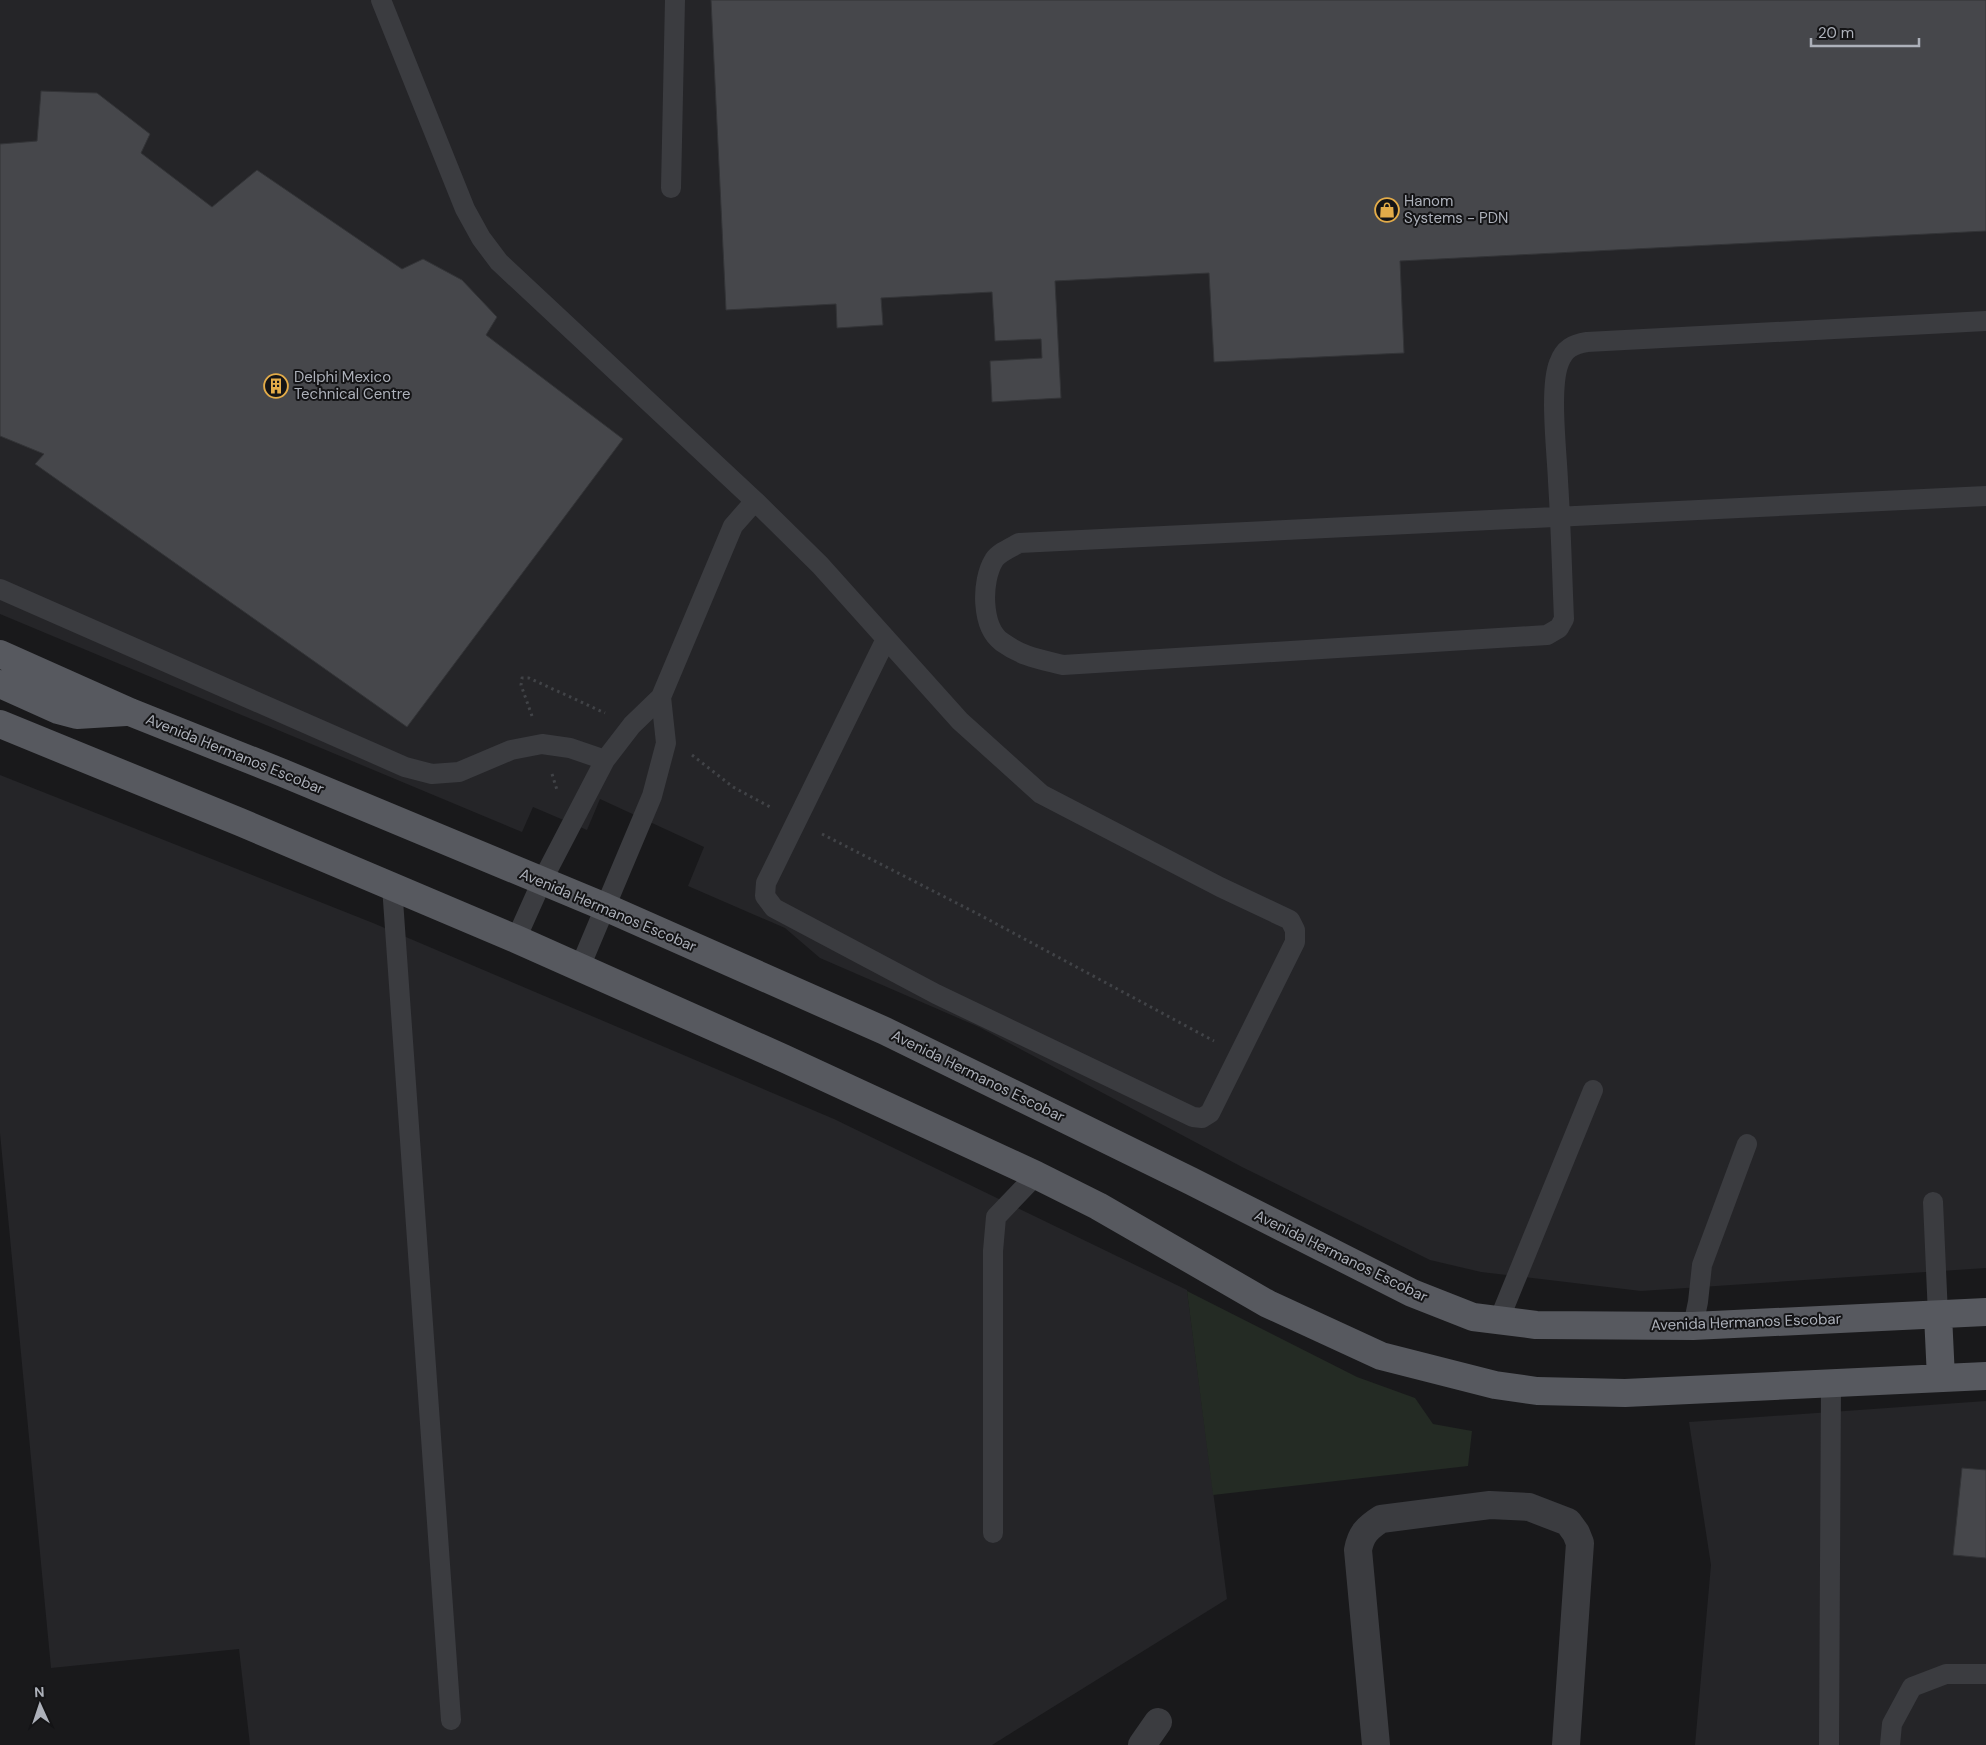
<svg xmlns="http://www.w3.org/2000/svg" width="1986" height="1745" font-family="'DM Sans',sans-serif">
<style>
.built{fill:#252528}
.green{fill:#242b24}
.building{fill:#46474b;stroke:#333437}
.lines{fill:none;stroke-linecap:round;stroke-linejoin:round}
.path{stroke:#414347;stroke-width:3;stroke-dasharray:2.5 4;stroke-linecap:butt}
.lane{stroke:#3b3c40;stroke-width:20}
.street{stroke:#3b3c40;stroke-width:28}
.primary{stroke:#57595f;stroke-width:28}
.labels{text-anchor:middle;stroke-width:4;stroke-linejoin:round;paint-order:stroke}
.poi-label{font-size:15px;fill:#adb1ba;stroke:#141416;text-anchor:start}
.street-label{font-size:15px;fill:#adb1ba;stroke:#141416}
</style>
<rect width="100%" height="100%" fill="#19191b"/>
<!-- built -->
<path class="built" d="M0 0H1986V1268L1641 1291 1481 1272 1430 1260 1242 1167 979 1027 820 958 785 928 688 886 704 847 600 799 587 830 533 807 522 832 0 614Z
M0 775 373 923 834 1119 1187 1290 1227 1599 992 1745H250L239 1649 51 1668 0 1133Z
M1986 1401V1745H1695L1711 1565 1689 1422Z"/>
<!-- green -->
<path class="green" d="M1187 1291 1357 1377 1415 1398 1433 1424 1472 1431 1468 1466 1213 1495Z"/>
<!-- building -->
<path class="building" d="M711 0H1986V231L1400 261 1404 353 1214 362 1209 273 1055 281 1061 398 992 402 990 361 1042 358 1041 339 995 341 992 292 881 298 883 325 837 328 836 304 726 310Z
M41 91 97 93 150 134 141 153 212 207 257 170 402 269 423 259 462 280 497 317 486 335 623 439 407 727 35 464 44 454 0 436V144L37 141Z
M1962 1468 1986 1470V1558L1953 1555Z"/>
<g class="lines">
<!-- path -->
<path class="path" d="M532 716 521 685 522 678H529L605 713
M692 755 733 787 772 808
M552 774 557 790
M822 834 978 914 1214 1041"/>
<!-- lane -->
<path class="lane" d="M381 0 465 209 481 238 499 262 755 501 733 526 661 697 632 725 605 760 542 881 516 939
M671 188 675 0
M1986 321 1587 342C1573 344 1564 349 1559 363 1549 388 1557 453 1558 481 1561 527 1562 573 1564 619L1559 628 1547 635 1063 665C1039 659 1023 657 1002 642 981 627 981 581 994 560 998 553 1012 547 1019 543L1986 496
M755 501 820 565 960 721 1041 794 1220 887 1290 920 1295 930V942L1210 1113 1202 1118 1193 1117 936 994 774 908 765 896 766 883 886 639
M0 589 405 767 432 774 459 772 511 750 542 744 570 748 605 760
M392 886 451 1720
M580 967 652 796 666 743 661 697
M1933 1202 1938 1315
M1499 1320 1593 1090
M1693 1326 1698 1302 1702 1265 1747 1144
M993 1533V1251L996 1217 1036 1175
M1829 1745 1831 1383
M1890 1745 1892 1724 1912 1687 1946 1674H1986"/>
<!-- street -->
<path class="street" d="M1142 1745 1158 1722
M1376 1745 1358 1550C1361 1534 1367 1528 1381 1519L1490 1505 1529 1507 1568 1522 1576 1533 1580 1543 1566 1745"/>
<!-- primary -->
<path class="primary" d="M0 654 130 712 283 773 605 907 885 1031 1191 1181 1412 1293 1473 1317 1536 1325 1693 1326 1986 1312
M0 684 58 710 77 715 126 712
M0 724 240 822 516 939 783 1058 1036 1175 1098 1206 1268 1304 1381 1356 1495 1385 1537 1391 1625 1393 1986 1376
M1938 1315 1941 1378"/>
</g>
<!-- icons -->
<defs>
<g id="shop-ring" transform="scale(1.25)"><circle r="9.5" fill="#141416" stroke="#e3ac49" stroke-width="1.5"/><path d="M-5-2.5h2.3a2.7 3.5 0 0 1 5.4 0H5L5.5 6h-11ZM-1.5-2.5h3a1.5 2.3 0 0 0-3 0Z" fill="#e3ac49"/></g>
<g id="building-ring" transform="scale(1.25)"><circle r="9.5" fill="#141416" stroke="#e3ac49" stroke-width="1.5"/><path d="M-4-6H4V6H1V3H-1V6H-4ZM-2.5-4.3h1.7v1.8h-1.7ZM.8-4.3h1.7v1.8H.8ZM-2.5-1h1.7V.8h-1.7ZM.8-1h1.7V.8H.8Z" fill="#e3ac49"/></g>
</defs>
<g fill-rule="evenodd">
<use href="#shop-ring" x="1387" y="210"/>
<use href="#building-ring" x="276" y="386"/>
</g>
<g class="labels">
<!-- poi labels -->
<g class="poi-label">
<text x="1404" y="206">Hanom<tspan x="1404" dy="17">Systems - PDN</tspan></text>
<text x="294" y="382">Delphi Mexico<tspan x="294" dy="17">Technical Centre</tspan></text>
</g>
<!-- street labels -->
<g class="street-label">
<text transform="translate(235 754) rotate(22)" y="5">Avenida Hermanos Escobar</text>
<text transform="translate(608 910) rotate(23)" y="5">Avenida Hermanos Escobar</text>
<text transform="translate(978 1076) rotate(26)" y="5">Avenida Hermanos Escobar</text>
<text transform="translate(1341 1256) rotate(26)" y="5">Avenida Hermanos Escobar</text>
<text transform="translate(1746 1322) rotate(-2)" y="5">Avenida Hermanos Escobar</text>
</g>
</g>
<!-- north arrow -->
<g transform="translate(40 1705) rotate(357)" stroke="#141416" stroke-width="4" paint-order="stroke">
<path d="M0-4L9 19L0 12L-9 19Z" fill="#adb1ba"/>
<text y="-8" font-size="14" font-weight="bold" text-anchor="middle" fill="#adb1ba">N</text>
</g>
<!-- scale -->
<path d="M1811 38v8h108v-8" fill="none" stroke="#adb1ba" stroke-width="2.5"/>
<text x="1818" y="38" font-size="15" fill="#adb1ba" stroke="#141416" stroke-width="4" paint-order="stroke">20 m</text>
</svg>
